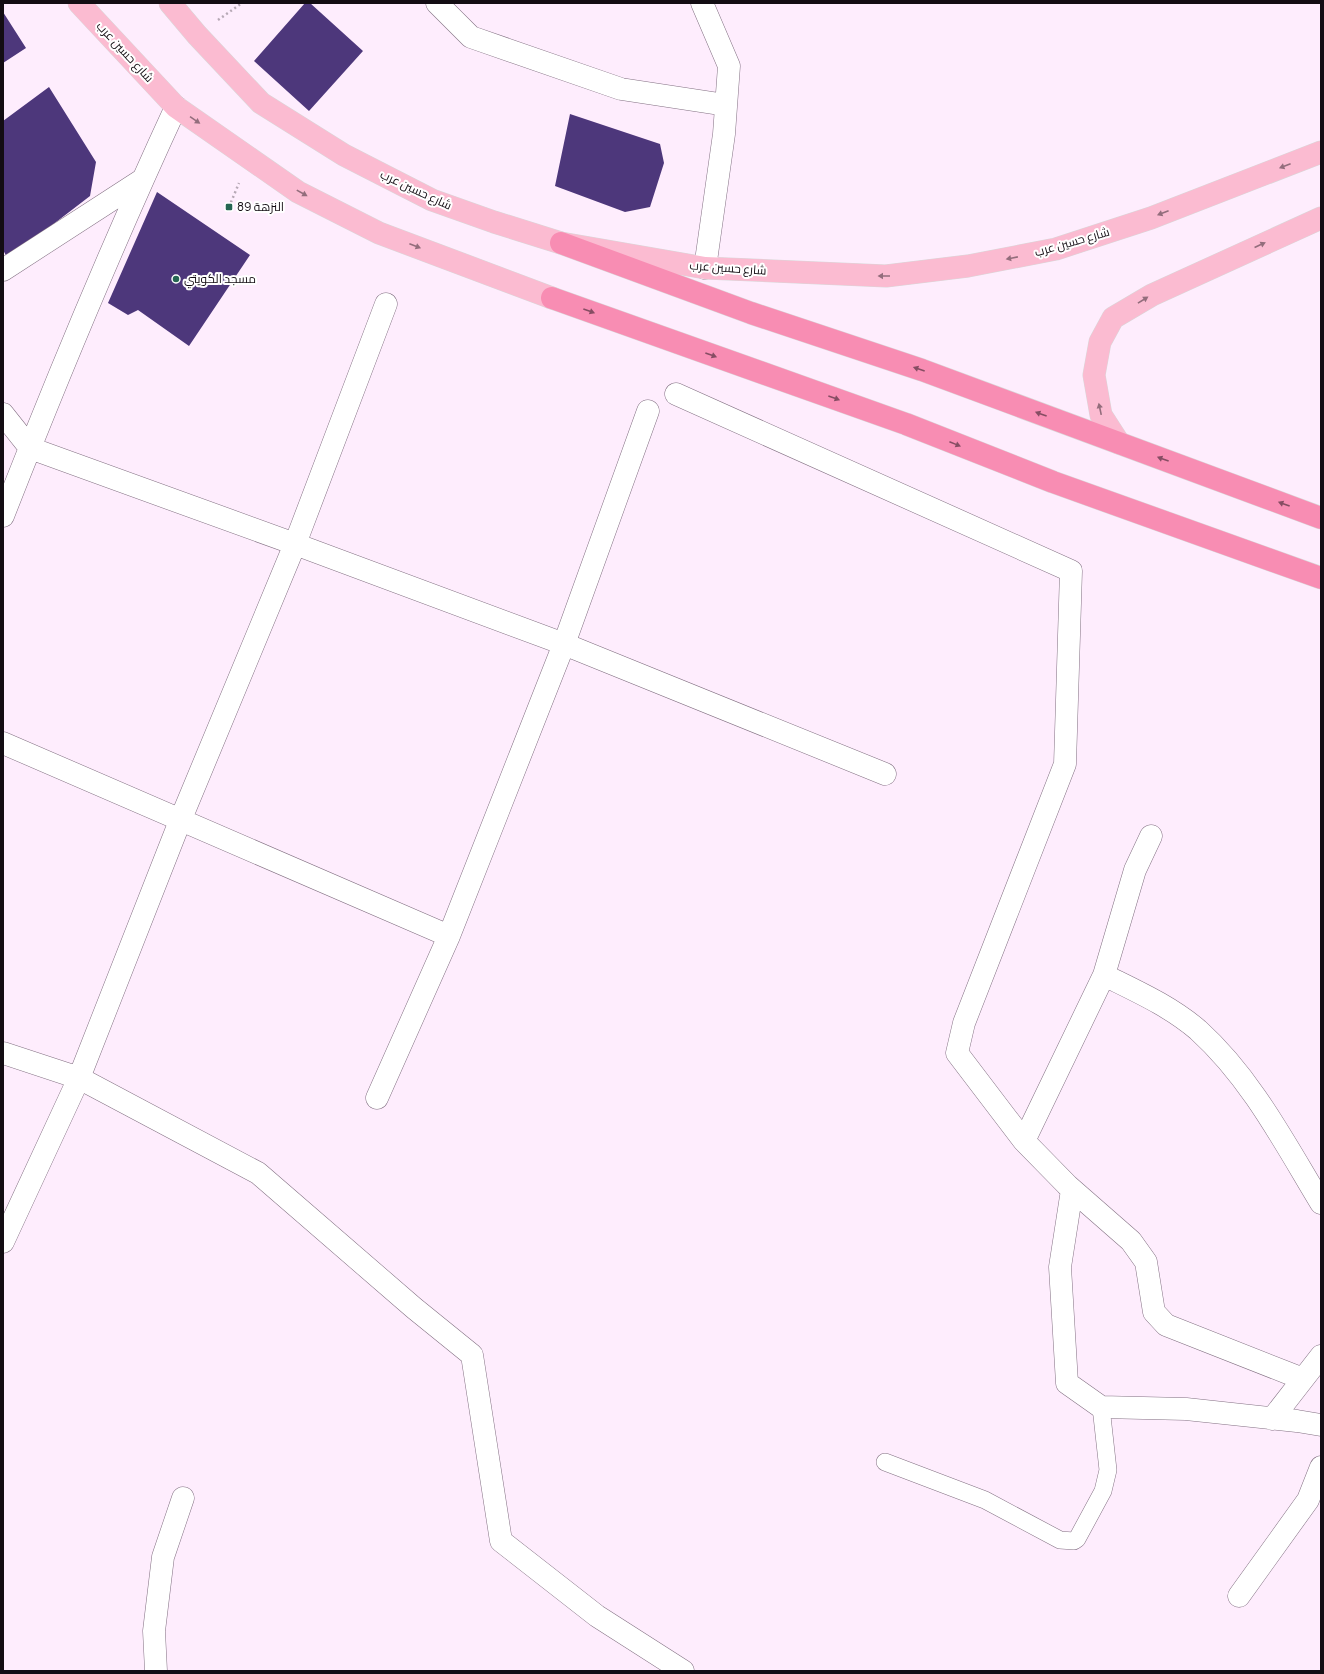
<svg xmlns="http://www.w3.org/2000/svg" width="1324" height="1674" font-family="Manrope,Cairo,sans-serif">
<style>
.building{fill:#4d377b}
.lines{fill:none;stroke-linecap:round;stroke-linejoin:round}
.service-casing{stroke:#837183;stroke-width:18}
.minor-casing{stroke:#837183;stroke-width:23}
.primary-casing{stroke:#d9d8d9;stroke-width:23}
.motorway-casing{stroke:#d9d8d9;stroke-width:23}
.path{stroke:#b7a9b6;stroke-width:2.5;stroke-dasharray:2 3;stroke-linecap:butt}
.service{stroke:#fff;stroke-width:17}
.minor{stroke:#fff;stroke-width:22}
.primary{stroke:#fbbbd1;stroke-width:22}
.motorway{stroke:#f88db3;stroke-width:22}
.oneway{fill:#936d7c}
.oneway2{fill:#864d63}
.poi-dot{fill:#266653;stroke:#fff;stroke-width:1.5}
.labels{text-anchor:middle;stroke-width:4;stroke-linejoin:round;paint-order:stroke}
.street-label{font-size:12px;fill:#130d13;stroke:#fff}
.poi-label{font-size:12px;fill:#130d13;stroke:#fff;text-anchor:start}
</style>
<rect width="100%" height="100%" fill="#feedfd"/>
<!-- building -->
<path class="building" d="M305 3H310L363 51 309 111 254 61Z
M3 12 26 48 3 63Z
M49 87 96 162 90 196 8 259 3 250V121Z
M570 114 660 144 664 163 650 207 625 212 555 186Z
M157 192 250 255 189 346 138 310 128 315 108 303Z"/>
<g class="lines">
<!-- service casing -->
<g class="service-casing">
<path id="service" d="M885 1462 985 1500 1060 1540 1074 1541 1077 1539 1103 1491 1108 1470 1101 1407"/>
</g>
<!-- minor casing -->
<g class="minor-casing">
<path id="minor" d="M437 3 471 37 621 89 726 105
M702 3 729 66 724 134 705 268
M3 270 142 180
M676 394 1071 571 1065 764 964 1023 957 1053 1024 1141 1072 1190 1060 1267 1067 1383 1101 1407 1186 1409 1297 1421 1321 1425
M3 414 30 448 295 544 564 644 885 774
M3 516C57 378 114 241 176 107
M3 743 449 936
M1104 975C1136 991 1170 1006 1198 1030 1251 1078 1284 1142 1321 1203
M3 1053 79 1078 258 1173 414 1308 472 1355 501 1541 597 1616 683 1671
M377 1098 449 936 564 644 648 411
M1024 1141 1104 975 1135 870 1151 836
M1067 1185 1131 1241 1146 1262 1154 1312 1166 1325 1303 1379
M3 1242 79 1078 180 821 295 544 386 304
M1272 1419 1321 1356
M1239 1596 1308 1500 1321 1467
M156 1671 154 1631 163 1557 183 1498"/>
</g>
<!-- primary casing -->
<g class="primary-casing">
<path id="primary" d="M79 3 176 107 298 192 379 233 552 298
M170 3 197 35 261 103 344 155 432 200 494 222 561 243 705 268 886 276 968 266 1056 249 1151 218 1321 152
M1119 443 1101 415 1094 375 1100 342 1113 318 1152 295 1321 218"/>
</g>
<!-- motorway casing -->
<g class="motorway-casing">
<path id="motorway" d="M561 243 751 313 922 370 1321 518
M552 298 906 424 1053 482 1321 578"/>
</g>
<!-- path -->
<path class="path" d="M218 20 242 3
M229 207 239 183"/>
<!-- service -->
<use href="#service" class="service"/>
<!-- minor -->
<use href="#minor" class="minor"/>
<!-- primary -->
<use href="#primary" class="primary"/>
<!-- motorway -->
<use href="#motorway" class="motorway"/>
</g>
<!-- one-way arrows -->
<defs><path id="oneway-solid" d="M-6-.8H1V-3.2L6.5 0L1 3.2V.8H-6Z"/></defs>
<g class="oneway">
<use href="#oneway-solid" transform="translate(195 120) rotate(34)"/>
<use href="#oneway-solid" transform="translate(1285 166) rotate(159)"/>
<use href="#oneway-solid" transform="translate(302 193) rotate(29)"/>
<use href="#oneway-solid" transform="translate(1163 213) rotate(159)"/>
<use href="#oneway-solid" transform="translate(1260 245) rotate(-25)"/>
<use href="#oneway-solid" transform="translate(415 246) rotate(21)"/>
<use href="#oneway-solid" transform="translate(1012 258) rotate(169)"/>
<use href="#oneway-solid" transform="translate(884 276) rotate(180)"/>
<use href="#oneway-solid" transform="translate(1143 300) rotate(-32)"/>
<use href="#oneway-solid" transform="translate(1100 409) rotate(-102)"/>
</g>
<g class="oneway2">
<use href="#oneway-solid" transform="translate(589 311) rotate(20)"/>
<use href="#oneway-solid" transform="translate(711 355) rotate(20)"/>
<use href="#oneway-solid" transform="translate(919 369) rotate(-161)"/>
<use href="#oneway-solid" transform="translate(834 398) rotate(20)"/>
<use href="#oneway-solid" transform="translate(1041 414) rotate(-160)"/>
<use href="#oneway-solid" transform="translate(955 444) rotate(22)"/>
<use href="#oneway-solid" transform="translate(1163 459) rotate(-160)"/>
<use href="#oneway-solid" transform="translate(1284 504) rotate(-160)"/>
</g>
<!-- markers -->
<g class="poi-dot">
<rect x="225" y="203" width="8" height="8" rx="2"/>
<circle cx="176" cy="279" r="4"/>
</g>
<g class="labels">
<!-- street labels -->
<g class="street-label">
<text transform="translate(125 52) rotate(47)" y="4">شارع حسين عرب</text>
<text transform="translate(416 190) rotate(25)" y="4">شارع حسين عرب</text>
<text transform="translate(1072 242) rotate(-16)" y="4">شارع حسين عرب</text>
<text transform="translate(728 268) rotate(4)" y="4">شارع حسين عرب</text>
</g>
<!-- poi labels -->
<g class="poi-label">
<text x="237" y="211">النزهة 89</text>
<text x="184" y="283">مسجد الكويتي</text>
</g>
</g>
<!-- border -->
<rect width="1324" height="1674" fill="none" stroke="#130d13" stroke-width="8"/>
</svg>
